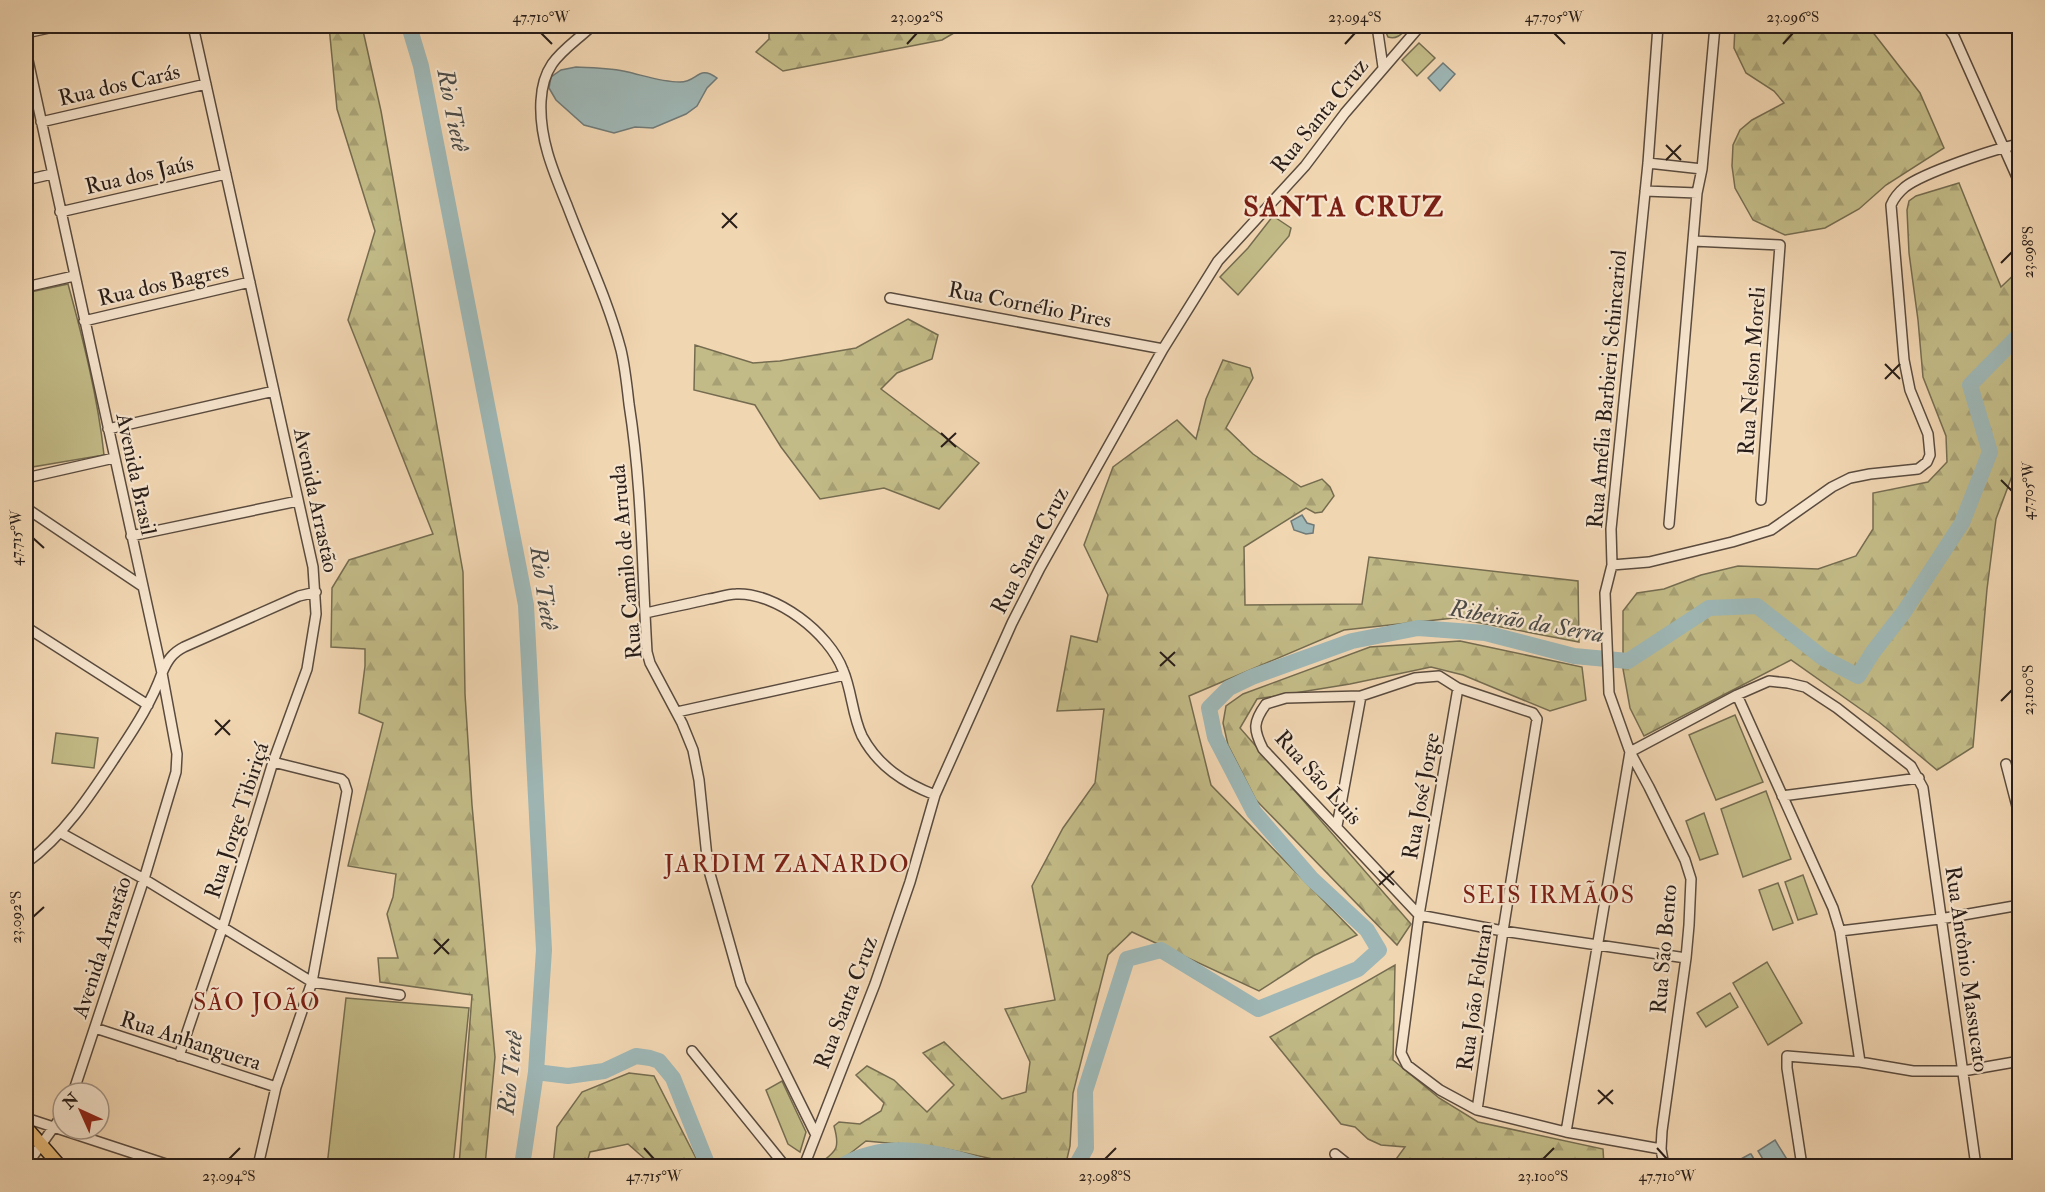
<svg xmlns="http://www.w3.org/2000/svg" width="2045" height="1192" font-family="'IM FELL Double Pica',serif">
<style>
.forest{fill:url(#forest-firs);stroke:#756c50;stroke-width:1.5}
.park{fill:#c2bb87;stroke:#756c50;stroke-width:1.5}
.water{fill:#9eb7b6;stroke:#6f7977;stroke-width:1.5}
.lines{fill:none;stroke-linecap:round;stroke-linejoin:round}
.river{stroke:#9eb7b6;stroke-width:16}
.minor-casing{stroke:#5a4b3e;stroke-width:12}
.major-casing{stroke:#281d18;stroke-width:15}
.minor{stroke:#f6e4cd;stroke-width:9}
.major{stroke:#e8bb79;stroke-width:12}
.ticks{fill:none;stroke:#281d18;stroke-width:2}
.labels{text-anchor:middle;stroke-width:4.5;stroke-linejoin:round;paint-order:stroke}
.street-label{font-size:22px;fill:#281d18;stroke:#f6e4cd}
.water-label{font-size:24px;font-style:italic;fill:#4b4b47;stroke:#f6e4cd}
.neighbourhood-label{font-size:24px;letter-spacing:1.5px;fill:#7a1f14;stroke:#f6e4cd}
.district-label{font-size:28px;font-weight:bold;letter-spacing:1.5px;fill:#7a1f14;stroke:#f6e4cd}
.neatline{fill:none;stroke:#281d18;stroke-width:2}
.ticks-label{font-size:15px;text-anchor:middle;fill:#281d18}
</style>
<defs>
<pattern id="forest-firs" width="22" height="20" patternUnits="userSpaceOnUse" patternTransform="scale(1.5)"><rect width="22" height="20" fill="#c2bb87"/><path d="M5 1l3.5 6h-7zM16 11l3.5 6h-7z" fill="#a7a074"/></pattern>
</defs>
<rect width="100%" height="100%" fill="#f1d6b2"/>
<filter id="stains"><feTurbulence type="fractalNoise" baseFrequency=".00333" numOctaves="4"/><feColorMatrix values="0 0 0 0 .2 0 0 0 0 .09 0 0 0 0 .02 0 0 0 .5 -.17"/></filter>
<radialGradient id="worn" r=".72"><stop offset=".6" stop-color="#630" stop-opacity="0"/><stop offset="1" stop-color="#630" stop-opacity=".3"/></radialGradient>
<!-- forest -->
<path class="forest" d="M329 26H362L381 111 463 572 465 694 472 805 495 1057 485 1166H459L472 995 380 982 378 958H398L387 914 393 897 396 874 348 866 383 723 359 713 365 666V649L331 647 332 588 349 560 433 534 348 320 375 231 337 109Z
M769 26H966L942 40 783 71 756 52 769 39Z
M1735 26H1868L1920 93 1944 148 1886 185 1859 209 1825 228 1785 235 1753 220 1735 188 1732 166 1733 145 1740 130 1752 120 1784 103 1774 91 1746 73 1734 48Z
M1959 183 2001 287 2020 269 2019 457 1996 519 1987 589 1973 747 1937 770 1879 722 1791 660 1644 736 1630 708 1623 669V611L1637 593 1664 589 1701 575 1738 566 1818 569 1856 556 1873 529V493L1928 482 1947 462 1946 436 1923 377 1918 320 1909 253 1907 210 1909 201 1916 196Z
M908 319 938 335 932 359 897 373 881 389 979 463 939 509 884 488 820 499 781 447 755 405 694 390 695 345 753 363 780 361 856 348Z
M1223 360 1250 368 1253 378 1226 428 1253 454 1301 487 1322 479 1330 487 1334 496 1322 512 1315 513 1306 508 1244 547 1245 605 1362 604 1369 557 1578 581 1579 642 1454 618 1344 630 1189 696 1211 785 1357 935 1313 956 1259 991 1132 932 1108 955 1073 1093 1070 1146 1067 1159 1051 1166H1025L942 1148 866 1141 834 1166H817C835 1151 841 1151 834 1126L839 1122 860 1124 881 1111 884 1103 856 1075 867 1066 894 1080 927 1112 954 1085 923 1053 944 1042 1002 1099 1026 1092 1030 1062 1005 1009 1055 1000 1032 886 1063 828 1095 783 1104 709 1057 711 1071 636 1097 642 1108 595 1084 545 1113 467 1177 420 1196 439 1206 399Z
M1460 641 1582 667 1586 700 1550 711 1463 675 1431 667 1350 684 1257 699 1240 728 1411 924 1397 945 1256 800 1228 745 1223 723 1226 706 1243 694 1370 647Z
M1395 965 1393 1060 1439 1098 1478 1122 1603 1149 1604 1166H1391L1405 1147 1381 1145 1368 1139 1355 1127 1341 1124 1270 1037Z
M629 1073 654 1076 700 1166H653L628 1144 590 1152 586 1166H553L557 1127 582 1092Z
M889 1159 942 1166H855L864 1162Z"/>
<!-- park -->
<path class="park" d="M1383 26H1409C1402 33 1398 40 1388 37Z
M1419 43 1435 58 1417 76 1402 60Z
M1273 216 1291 228 1289 236 1238 295 1220 277 1248 248Z
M68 284C83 339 98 398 104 455L26 468V293Z
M1735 715 1763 782 1716 800 1689 735Z
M56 733 98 738 94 768 52 763Z
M1766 791 1791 859 1743 877 1721 809Z
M1704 813 1718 854 1700 860 1686 821Z
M1803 875 1817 914 1798 920 1785 882Z
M1778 883 1793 923 1773 930 1759 890Z
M1767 962 1802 1023 1768 1045 1733 983Z
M1730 993 1738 1007 1706 1027 1697 1013Z
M346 998 469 1008 453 1166H327Z
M782 1081 806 1132 800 1152 788 1144 766 1090Z"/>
<!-- water -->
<path class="water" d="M1443 63 1455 74 1440 91 1428 78Z
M576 67C594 68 612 68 628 72 645 76 662 82 680 82 698 82 698 64 717 78L707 88 697 106 686 114 653 128 635 127 614 133 584 125 556 100 549 88 551 77 561 70Z
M1302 515 1307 523 1314 525 1313 533 1306 534 1294 530 1291 521Z
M1775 1140 1788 1161 1784 1166H1767L1758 1151Z
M1751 1154 1758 1166H1728L1750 1154Z"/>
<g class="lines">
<!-- river -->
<path class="river" d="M409 26 421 66 526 605 544 950 536 1072 522 1166
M536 1072 568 1076 604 1071 636 1056 650 1058 659 1061 673 1078 708 1166
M842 1166C886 1140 936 1151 982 1166
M1076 1166 1086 1148 1085 1091 1127 959 1161 950 1258 1009 1358 969 1379 950 1367 930 1311 878 1254 812 1215 737 1209 708 1229 688 1252 677 1352 641 1418 628 1485 633 1574 656 1628 661 1709 608 1757 606 1823 658 1858 676 1873 652 1904 612 1962 523 1990 452 1970 385 2020 334"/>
<!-- minor casing -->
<g class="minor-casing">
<path id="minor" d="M592 26C565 51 543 60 541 101 539 138 553 171 567 205 585 253 608 300 621 350 625 367 627 386 629 404 642 486 642 569 647 652L650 663 682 723 693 750 699 780 708 867 741 984 816 1135
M1377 26 1383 67
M1658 26 1648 163 1611 529 1612 565 1605 593 1609 693 1630 752 1649 787 1685 860 1691 879 1689 925 1686 958 1662 1131 1661 1149 1664 1166
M1947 26 1954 36 2020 184
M26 33 58 26
M26 51 162 673C152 701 136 726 120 750 93 791 66 834 26 863
M41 122 206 84
M1648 163 1702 169
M26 180 52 174
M1645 191 1697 193
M60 212 226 174
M1693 241 1780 245 1761 500
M26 287 74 276
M890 298 1163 349
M84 321 250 282
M108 429 274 391
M26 478 114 458
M26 508 142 586
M1669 524 1697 193 1702 169 1715 26
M131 536 298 501
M1612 565 1649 562 1732 542 1771 530 1832 487 1850 478 1870 474 1918 469 1927 462 1930 455 1928 434 1910 390 1904 360 1891 205C1894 198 1899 192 1905 187 1923 173 1996 148 2020 144
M646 613C667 608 688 604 709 599 717 598 727 594 736 594 776 592 829 633 843 670 852 691 852 715 862 736 878 766 904 783 935 795
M26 627 148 705
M1458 688 1419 915 1401 1053 1407 1065 1440 1090 1477 1110 1566 1132 1661 1149
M1737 695 1833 908 1840 931 1860 1062
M677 712 845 675
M1630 752 1737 695 1769 681 1788 683 1805 687 1837 708 1911 766 1923 788 1976 1166
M2006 764 2020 818
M1782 796 1919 778
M1337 826 1361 696
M61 833 144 879 312 982 400 995
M1419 915 1263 749C1253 729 1253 722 1266 704L1286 698 1361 696 1415 678 1439 676 1458 688 1533 713 1537 719 1503 931 1477 1110
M1419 915 1503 931 1686 958
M1840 931 1940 919 2020 905
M95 1028 276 1087
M692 1051 785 1166
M179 1056 223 926 273 762 307 669 316 614 313 567 193 26
M73 1093 144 879 176 772 177 754 162 673C167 661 172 653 184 647L299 596 316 592
M26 1118 172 1166
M1566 1132 1630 752
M1335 1154 1350 1166
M26 1166 63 1114
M258 1166 276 1087 312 982 347 791 344 782 341 779 273 762
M804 1166 875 984 910 882 935 795 1012 623 1040 568 1163 349 1218 261 1305 166 1345 113 1420 26
M1802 1166 1787 1068V1056L1860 1062 1913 1071H1963L2020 1061"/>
</g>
<!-- major casing -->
<g class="major-casing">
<path id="major" d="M26 1127 60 1166"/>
</g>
<!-- minor -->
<use href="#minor" class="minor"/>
<!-- major -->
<use href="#major" class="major"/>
</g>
<!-- ticks -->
<path class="ticks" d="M541 33 552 44M1554 33 1565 44M907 44 917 33M1345 44 1355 33M1783 44 1793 33M1666 145 1681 160M1666 160 1681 145M722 213 737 228M722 228 737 213M2001 263 2012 252M1885 364 1900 379M1885 379 1900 364M941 433 956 447M941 447 956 433M2001 480 2012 491M33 538 44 548M1160 652 1175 666M1160 666 1175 652M2001 701 2012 690M215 720 230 735M215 735 230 720M1379 871 1394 885M1379 885 1394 871M33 917 44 907M434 939 449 954M434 954 449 939M1598 1090 1613 1104M1598 1104 1613 1090M644 1148 654 1159M1657 1148 1667 1159M229 1159 240 1148M1105 1159 1116 1148M1543 1159 1554 1148"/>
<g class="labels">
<!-- street labels -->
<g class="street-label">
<text transform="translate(119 84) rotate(-13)" y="8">Rua dos Carás</text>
<text transform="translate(1319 115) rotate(-51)" y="8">Rua Santa Cruz</text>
<text transform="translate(139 174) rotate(-13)" y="8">Rua dos Jaús</text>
<text transform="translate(163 283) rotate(-13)" y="8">Rua dos Bagres</text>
<text transform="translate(1030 304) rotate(11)" y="8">Rua Cornélio Pires</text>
<text transform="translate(1751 371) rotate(-86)" y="8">Rua Nelson Moreli</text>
<text transform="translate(1606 389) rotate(-85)" y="8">Rua Amélia Barbieri Schincariol</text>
<text transform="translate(137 474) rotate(78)" y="8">Avenida Brasil</text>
<text transform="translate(317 500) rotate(78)" y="8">Avenida Arrastão</text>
<text transform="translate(1029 550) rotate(-62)" y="8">Rua Santa Cruz</text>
<text transform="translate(625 562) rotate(-95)" y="8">Rua Camilo de Arruda</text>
<text transform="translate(1319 777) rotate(48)" y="8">Rua São Luis</text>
<text transform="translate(1420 796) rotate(-80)" y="8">Rua José Jorge</text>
<text transform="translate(236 820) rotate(-72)" y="8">Rua Jorge Tibiriçá</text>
<text transform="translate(101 947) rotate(-72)" y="8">Avenida Arrastão</text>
<text transform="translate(1663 949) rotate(-85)" y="8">Rua São Bento</text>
<text transform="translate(1968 969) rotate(82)" y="8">Rua Antônio Massucato</text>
<text transform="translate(1474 997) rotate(-82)" y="8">Rua João Foltran</text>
<text transform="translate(845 1002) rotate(-69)" y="8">Rua Santa Cruz</text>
<text transform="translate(191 1040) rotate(18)" y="8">Rua Anhanguera</text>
</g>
<!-- water labels -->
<g class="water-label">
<text transform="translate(453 110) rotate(79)" y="8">Rio Tietê</text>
<text transform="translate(544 588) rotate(82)" y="8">Rio Tietê</text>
<text transform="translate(1527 621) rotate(10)" y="8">Ribeirão da Serra</text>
<text transform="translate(510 1073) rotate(-84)" y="8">Rio Tietê</text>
</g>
<!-- neighbourhood labels -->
<g class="neighbourhood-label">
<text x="787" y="872">JARDIM ZANARDO</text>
<text x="1549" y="903">SEIS IRMÃOS</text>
<text x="257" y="1010">SÃO JOÃO</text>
</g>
<!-- district labels -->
<g class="district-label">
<text x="1344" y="216">SANTA CRUZ</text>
</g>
</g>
<!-- margin -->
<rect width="2045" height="1192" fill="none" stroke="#f1d6b2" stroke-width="66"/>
<!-- north arrow -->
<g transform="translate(81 1111) rotate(315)"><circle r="28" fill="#f6e4cd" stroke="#a49485" stroke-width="1.5"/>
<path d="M0-4.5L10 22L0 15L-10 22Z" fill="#8f2418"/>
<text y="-9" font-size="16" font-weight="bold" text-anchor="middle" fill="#281d18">N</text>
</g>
<rect x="33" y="33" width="1979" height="1126" class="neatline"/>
<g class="ticks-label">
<text x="541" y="22">47.710°W</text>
<text x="917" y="22">23.092°S</text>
<text x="1355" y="22">23.094°S</text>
<text x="1554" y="22">47.705°W</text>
<text x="1793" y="22">23.096°S</text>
<text transform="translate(2028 252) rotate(-90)" y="5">23.098°S</text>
<text transform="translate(2028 491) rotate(-90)" y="5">47.705°W</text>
<text transform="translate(16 538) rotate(-90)" y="5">47.715°W</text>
<text transform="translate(2028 690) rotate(-90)" y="5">23.100°S</text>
<text transform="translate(16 917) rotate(-90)" y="5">23.092°S</text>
<text x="229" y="1181">23.094°S</text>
<text x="654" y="1181">47.715°W</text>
<text x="1105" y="1181">23.098°S</text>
<text x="1543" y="1181">23.100°S</text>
<text x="1667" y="1181">47.710°W</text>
</g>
<rect width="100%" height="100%" filter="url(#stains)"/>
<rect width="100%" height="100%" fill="url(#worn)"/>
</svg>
